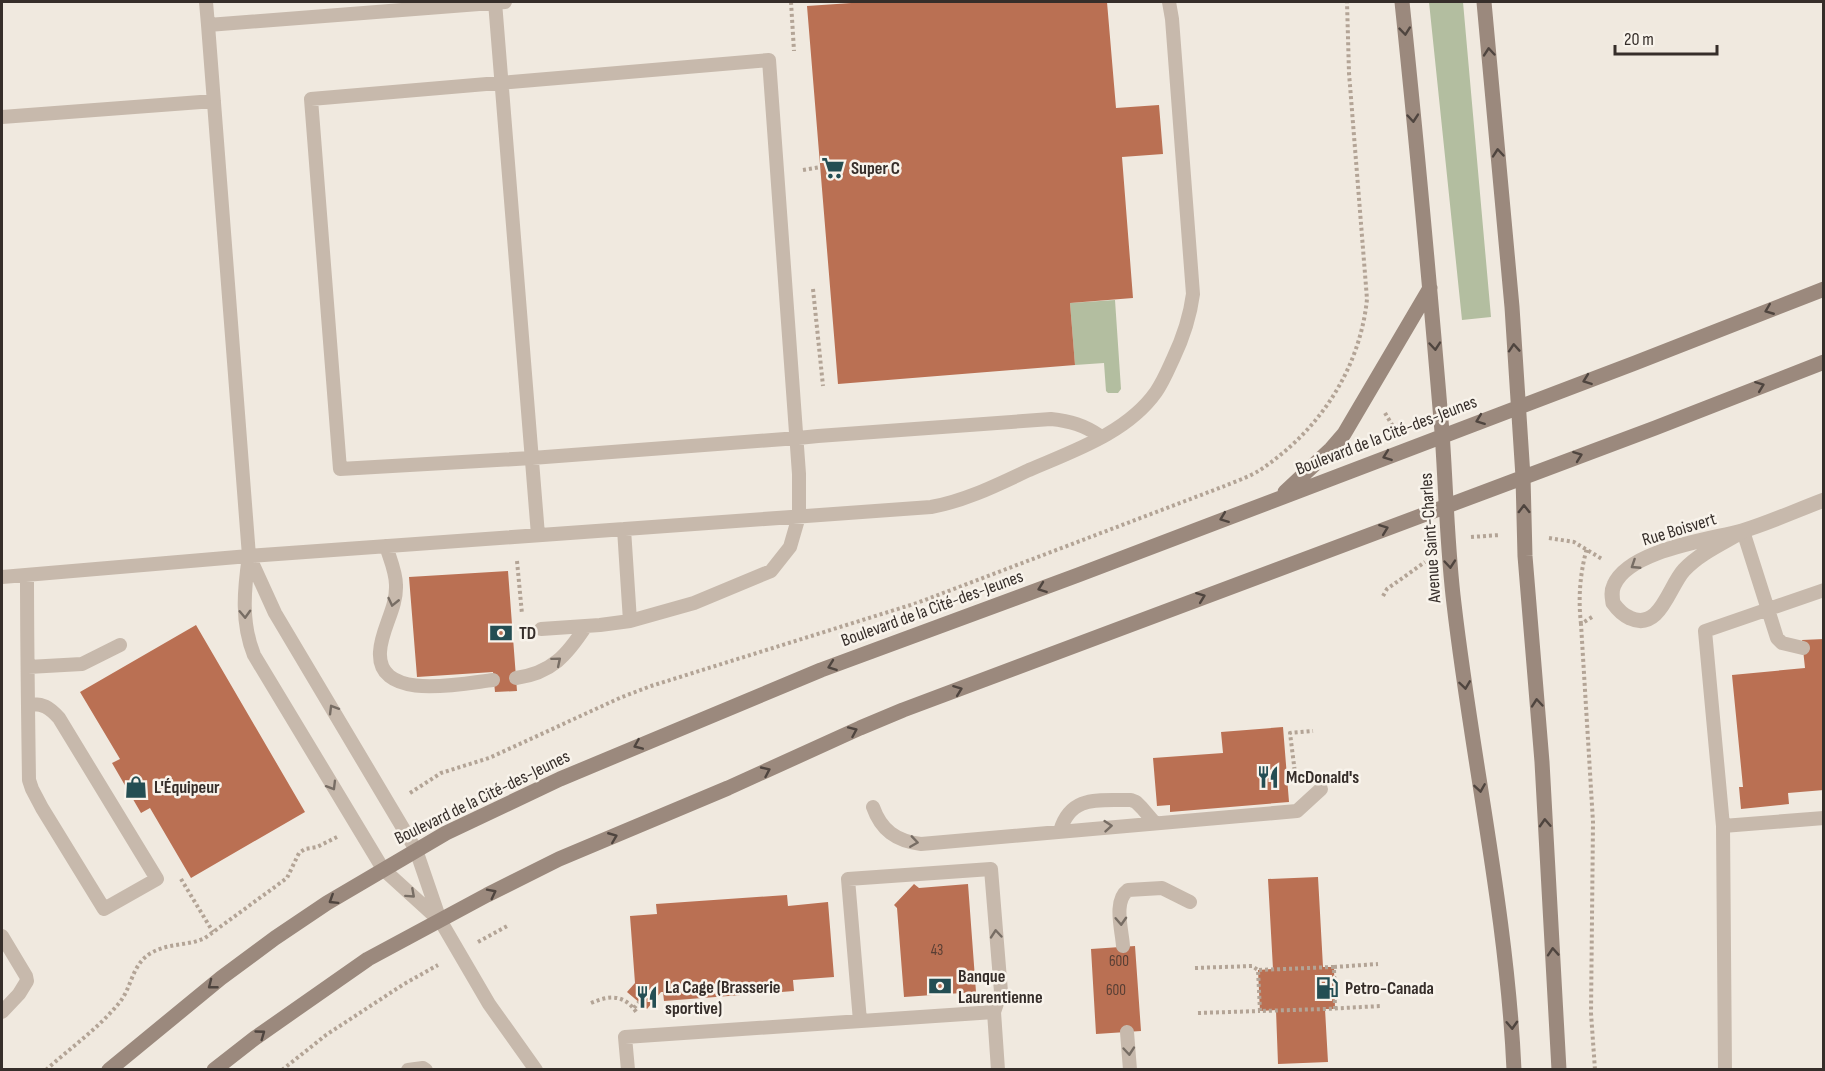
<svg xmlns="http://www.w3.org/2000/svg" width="1825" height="1071" font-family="'Sofia Sans Condensed',sans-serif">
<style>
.green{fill:#b3bea0}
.building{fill:#ba7053}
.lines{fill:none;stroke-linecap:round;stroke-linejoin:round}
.path{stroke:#b3a496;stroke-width:4;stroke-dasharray:3 3;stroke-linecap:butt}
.lane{stroke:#c7b9ac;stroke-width:14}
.street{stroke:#c7b9ac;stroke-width:15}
.secondary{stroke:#9b897d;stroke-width:15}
.oneway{stroke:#4f453f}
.oneway2{stroke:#776d64}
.labels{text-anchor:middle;stroke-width:5;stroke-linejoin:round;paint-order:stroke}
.number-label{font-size:15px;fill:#573e34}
.poi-label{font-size:18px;font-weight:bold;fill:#362e2a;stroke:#f8f3eb;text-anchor:start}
.street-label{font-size:18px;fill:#362e2a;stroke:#f8f3eb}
</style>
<rect width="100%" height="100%" fill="#f0e9df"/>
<!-- green -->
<path class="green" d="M1429 2H1463L1491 317 1462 320Z
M1115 300 1121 389 1118 393H1108L1106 391 1104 363 1075 365 1070 303Z"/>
<!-- building -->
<path class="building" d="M866 2H1107L1116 108 1159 105 1163 154 1122 157 1133 298 1070 303 1075 365 838 384 807 6Z
M508 571 517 691 495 692 493 672 417 677 409 577Z
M196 625 305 812 191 878 150 808 141 813 112 763 120 759 80 692Z
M1824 639V790L1788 793 1789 804 1741 809 1739 787H1743L1732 675 1805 668 1802 640Z
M1283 727 1289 802 1170 812V805L1157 806 1153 758 1223 753 1221 732Z
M1318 877 1323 967H1334L1335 1009H1325L1328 1062 1278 1064 1276 1010 1260 1011 1258 970 1273 969 1268 879Z
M914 884 919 888 968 884 976 992 904 997 897 908 894 905Z
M787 895 788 906 828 902 834 977 793 980 794 991 664 1001 663 992H661L647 1009 627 992 635 983 630 916 657 914 656 904Z
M1135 946 1141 1031 1096 1034 1091 949Z"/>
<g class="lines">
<!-- path -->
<path class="path" d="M791 2 794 51
M803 170 821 167
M813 289 823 386
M1385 413 1394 428
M1471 537 1500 535
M1549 538 1574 542 1602 559
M517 561 522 614
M1383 596 1387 589 1425 562
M1592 617 1581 624 1593 822 1591 1013 1595 1070
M1581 624C1578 598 1580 573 1587 548
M1286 774 1295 773 1290 733 1313 731
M410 793 441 773 489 758 622 697 651 686 917 603 1222 487C1234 482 1249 477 1260 470 1319 431 1360 369 1367 299L1349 73 1347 2
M181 879 213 932
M478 942 509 925
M1334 967 1378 964
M1195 968 1252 966 1258 970
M591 1003C610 995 624 994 637 1013
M634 1008 639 1002
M1335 1009 1334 967 1258 970 1260 1011 1325 1009 1381 1006
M1198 1013 1260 1011
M46 1070C70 1048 99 1028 119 1003 132 988 131 965 151 953 168 943 188 946 205 938L287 878 299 853 305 849 317 847 337 837
M282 1070 326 1035 404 984 438 965"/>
<!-- lane -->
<path class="lane" d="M206 2 208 25
M495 2 538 535
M505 2 208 25 249 556 931 507C965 501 997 485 1029 470 1073 451 1127 433 1156 392 1163 382 1168 370 1173 359 1183 338 1190 317 1193 294L1172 19 1169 2
M2 117 214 101
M624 529 630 621
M1743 531 1777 638 1782 643 1803 648
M386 546C390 559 396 572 396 585 397 609 381 629 380 652 377 703 465 683 493 680
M249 556 275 613 416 850 440 920 489 1004 536 1070
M249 556C244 590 241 623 254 655L383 869 438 919
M27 575C27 643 28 712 29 780L32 789 42 808 104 909 157 879 59 718C50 708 42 702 28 705
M2 577 249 556
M1824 590 1705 631 1723 826 1824 818
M541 629 600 625 630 621 694 603 771 571 790 547 799 516V474L769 60 311 99 340 469 532 458 798 438 818 436 1051 419C1070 421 1084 425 1100 436
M28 667 82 664 120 645
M516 678C552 673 567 655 586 626
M873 807C881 830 896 841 921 844L1297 811 1321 789
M1723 826 1725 1070
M1060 831C1071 794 1099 801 1131 800L1136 802 1142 808 1154 822
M2 936 26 976 27 981 19 994 2 1012
M1123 946C1122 930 1113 901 1128 890L1162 888 1190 902
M860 1021 848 879 991 869 1001 992 994 1012
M1127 1032 1130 1070
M408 1070 423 1068 426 1070
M628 1070 625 1037 994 1012 998 1070"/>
<!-- street -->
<path class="street" d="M1743 531C1723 543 1700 553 1684 570 1669 586 1660 632 1630 618 1623 615 1618 610 1613 603 1612 597 1611 591 1614 585 1629 550 1709 540 1742 531 1769 523 1797 510 1824 500"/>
<!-- secondary -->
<path class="secondary" d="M1402 2C1417 145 1430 288 1442 432 1446 489 1447 547 1454 604 1472 760 1507 913 1514 1070
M1484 2 1512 307 1523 477 1525 556 1542 762 1559 1070
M1285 492 1331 449 1344 434 1430 288
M109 1070 221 978 275 938 327 903 446 833 560 779 821 670 1078 575 1635 363 1824 289
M214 1070 255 1038 368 959 487 895 559 859 728 788 860 728 903 710 1655 428 1824 362"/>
</g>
<!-- one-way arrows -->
<defs><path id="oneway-chevron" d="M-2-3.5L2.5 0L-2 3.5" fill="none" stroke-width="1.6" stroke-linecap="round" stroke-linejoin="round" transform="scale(1.5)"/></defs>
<g class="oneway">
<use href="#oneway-chevron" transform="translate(1405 31) rotate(84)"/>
<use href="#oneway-chevron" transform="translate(1489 52) rotate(-95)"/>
<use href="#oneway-chevron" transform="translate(1413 118) rotate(85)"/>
<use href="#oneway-chevron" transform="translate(1498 153) rotate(-95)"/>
<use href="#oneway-chevron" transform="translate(1769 310) rotate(158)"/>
<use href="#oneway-chevron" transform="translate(1435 346) rotate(85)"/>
<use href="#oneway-chevron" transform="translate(1514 348) rotate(-94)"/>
<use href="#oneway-chevron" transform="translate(1587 380) rotate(160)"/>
<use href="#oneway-chevron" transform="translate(1760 386) rotate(-21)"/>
<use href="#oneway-chevron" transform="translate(1480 420) rotate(159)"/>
<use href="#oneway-chevron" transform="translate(1387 456) rotate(160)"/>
<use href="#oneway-chevron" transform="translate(1578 456) rotate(-20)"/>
<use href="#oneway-chevron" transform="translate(1524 509) rotate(-91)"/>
<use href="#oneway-chevron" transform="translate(1224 518) rotate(159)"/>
<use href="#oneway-chevron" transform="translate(1384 529) rotate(-21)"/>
<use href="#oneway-chevron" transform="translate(1450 564) rotate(85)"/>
<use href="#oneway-chevron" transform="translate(1042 588) rotate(160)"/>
<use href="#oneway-chevron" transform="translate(1201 597) rotate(-21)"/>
<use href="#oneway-chevron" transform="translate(832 666) rotate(160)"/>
<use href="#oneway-chevron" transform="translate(1465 685) rotate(82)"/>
<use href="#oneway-chevron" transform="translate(958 690) rotate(-21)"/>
<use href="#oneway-chevron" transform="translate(1537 703) rotate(-95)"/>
<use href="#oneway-chevron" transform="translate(853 731) rotate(-24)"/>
<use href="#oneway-chevron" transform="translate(638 745) rotate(157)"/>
<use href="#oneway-chevron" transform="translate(766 771) rotate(-25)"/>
<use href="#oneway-chevron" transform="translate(1480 788) rotate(81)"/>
<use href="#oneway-chevron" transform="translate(1545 823) rotate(-93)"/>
<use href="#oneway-chevron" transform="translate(613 837) rotate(-22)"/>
<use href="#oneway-chevron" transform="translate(492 893) rotate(-27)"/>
<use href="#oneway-chevron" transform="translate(333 900) rotate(148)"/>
<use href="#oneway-chevron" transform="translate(1553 952) rotate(-94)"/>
<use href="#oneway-chevron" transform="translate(212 985) rotate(142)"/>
<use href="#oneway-chevron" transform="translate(1512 1025) rotate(87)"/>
<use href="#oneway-chevron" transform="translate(261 1034) rotate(-36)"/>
</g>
<g class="oneway2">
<use href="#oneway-chevron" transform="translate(1635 565) rotate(147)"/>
<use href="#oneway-chevron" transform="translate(393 602) rotate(103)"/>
<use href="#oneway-chevron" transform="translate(245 614) rotate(88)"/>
<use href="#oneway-chevron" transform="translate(557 661) rotate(-40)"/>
<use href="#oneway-chevron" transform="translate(333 709) rotate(-121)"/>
<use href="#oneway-chevron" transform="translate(332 786) rotate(59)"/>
<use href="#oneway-chevron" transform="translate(1108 826) rotate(-5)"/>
<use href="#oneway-chevron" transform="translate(914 842) rotate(8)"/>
<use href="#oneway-chevron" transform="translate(411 894) rotate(42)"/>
<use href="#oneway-chevron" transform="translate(1121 921) rotate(87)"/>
<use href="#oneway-chevron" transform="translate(996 934) rotate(-95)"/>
<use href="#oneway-chevron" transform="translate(1129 1051) rotate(85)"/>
</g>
<!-- icons -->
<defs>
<g id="supermarket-bare" transform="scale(1.8)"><path d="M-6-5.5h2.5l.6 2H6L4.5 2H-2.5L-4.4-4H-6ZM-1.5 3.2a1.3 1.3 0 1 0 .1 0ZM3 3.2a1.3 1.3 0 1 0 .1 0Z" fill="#244e53" stroke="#f8f3eb" stroke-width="2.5" paint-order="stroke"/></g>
<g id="bank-bare" transform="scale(1.8)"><path d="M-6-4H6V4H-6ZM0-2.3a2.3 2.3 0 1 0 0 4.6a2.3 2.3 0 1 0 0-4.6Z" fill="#244e53" stroke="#f8f3eb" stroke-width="2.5" paint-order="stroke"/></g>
<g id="restaurant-bare" transform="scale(1.8)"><path d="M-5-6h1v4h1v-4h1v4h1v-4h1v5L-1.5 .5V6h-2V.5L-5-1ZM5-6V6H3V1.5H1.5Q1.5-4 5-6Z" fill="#244e53" stroke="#f8f3eb" stroke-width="2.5" paint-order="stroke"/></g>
<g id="shop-bare" transform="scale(1.8)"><path d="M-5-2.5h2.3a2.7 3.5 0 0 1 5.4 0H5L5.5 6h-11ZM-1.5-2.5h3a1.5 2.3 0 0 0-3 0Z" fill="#244e53" stroke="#f8f3eb" stroke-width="2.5" paint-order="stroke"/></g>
<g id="fuel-bare" transform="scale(1.8)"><path d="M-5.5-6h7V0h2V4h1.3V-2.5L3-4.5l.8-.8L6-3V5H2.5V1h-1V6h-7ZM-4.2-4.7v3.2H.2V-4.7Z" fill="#244e53" stroke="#f8f3eb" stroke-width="2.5" paint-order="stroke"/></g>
</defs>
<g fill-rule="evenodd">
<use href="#supermarket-bare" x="833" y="168"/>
<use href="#bank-bare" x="501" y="633"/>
<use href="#restaurant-bare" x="1268" y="777"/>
<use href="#shop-bare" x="136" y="787"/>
<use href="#bank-bare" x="940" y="986"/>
<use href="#fuel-bare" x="1327" y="988"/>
<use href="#restaurant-bare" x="647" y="997"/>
</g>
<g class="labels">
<!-- number labels -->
<g class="number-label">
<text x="937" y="955">43</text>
<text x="1119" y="966">600</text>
<text x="1116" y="995">600</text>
</g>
<!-- poi labels -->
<g class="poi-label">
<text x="851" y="174">Super C</text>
<text x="519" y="639">TD</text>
<text x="1286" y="783">McDonald's</text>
<text x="154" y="793">L'Équipeur</text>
<text x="958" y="982">Banque<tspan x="958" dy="21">Laurentienne</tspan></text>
<text x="665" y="993">La Cage (Brasserie<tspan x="665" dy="21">sportive)</tspan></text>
<text x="1345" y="994">Petro-Canada</text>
</g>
<!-- street labels -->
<g class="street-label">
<text transform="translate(1386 435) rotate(-21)" y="6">Boulevard de la Cité-des-Jeunes</text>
<text transform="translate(1679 529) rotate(-17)" y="6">Rue Boisvert</text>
<text transform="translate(1430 538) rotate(-94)" y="6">Avenue Saint-Charles</text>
<text transform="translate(932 608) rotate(-20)" y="6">Boulevard de la Cité-des-Jeunes</text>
<text transform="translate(482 797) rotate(-26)" y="6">Boulevard de la Cité-des-Jeunes</text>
</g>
</g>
<!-- border -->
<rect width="1825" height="1071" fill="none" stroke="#362e2a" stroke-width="6"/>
<!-- scale -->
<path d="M1615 45v9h102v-9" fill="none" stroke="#362e2a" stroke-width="3"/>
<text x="1624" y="45" font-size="18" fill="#362e2a" stroke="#f8f3eb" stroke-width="4.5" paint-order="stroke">20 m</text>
</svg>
